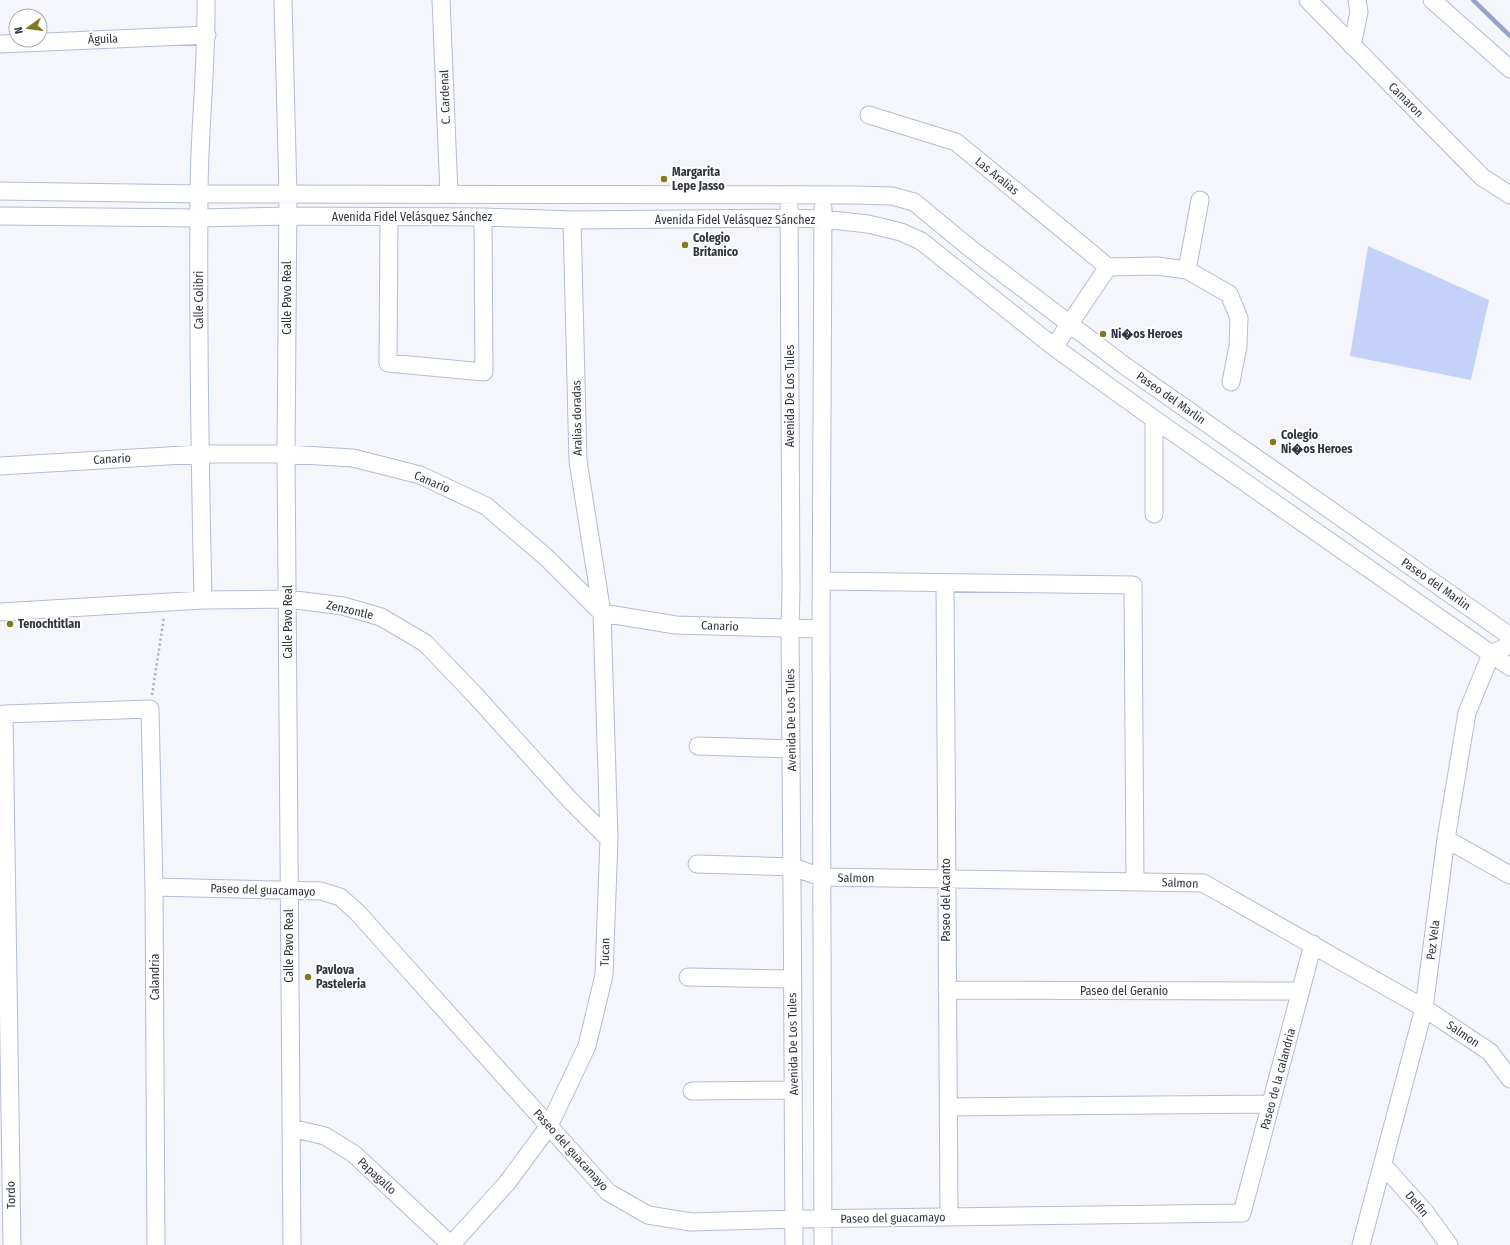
<svg xmlns="http://www.w3.org/2000/svg" width="1510" height="1245" font-family="'Fira Sans Condensed',sans-serif">
<style>
.green{fill:#c4d2fa}
.lines{fill:none;stroke-linecap:round;stroke-linejoin:round}
.stream{stroke:#94a2cc;stroke-width:4.5}
.minor-casing{stroke:#b2bcd6;stroke-width:19}
.path{stroke:#a9acb4;stroke-width:2.5;stroke-dasharray:2 3;stroke-linecap:butt}
.minor{stroke:#fff;stroke-width:17}
.poi-dot{fill:#84781c;stroke:#fff;stroke-width:1.5}
.labels{text-anchor:middle;stroke-width:4;stroke-linejoin:round;paint-order:stroke}
.street-label{font-size:12px;fill:#30343e;stroke:#fff}
.poi-label{font-size:12px;font-weight:bold;fill:#30343e;stroke:#fff;text-anchor:start}
</style>
<rect width="100%" height="100%" fill="#f4f6fc"/>
<!-- green -->
<path class="green" d="M1368 246 1489 300 1471 380 1350 356Z"/>
<g class="lines">
<!-- stream -->
<path class="stream" d="M1473 0 1510 36"/>
<!-- minor casing -->
<g class="minor-casing">
<path id="minor" d="M283 0 288 194 286 454 292 1245
M441 0 449 194
M1308 0 1482 177 1510 195
M1432 0 1510 69
M0 44 207 35
M1352 46 1359 12 1357 0
M869 115 956 142 1108 267 1157 266 1187 270 1229 294 1239 318 1238 346 1231 382
M0 191 199 194 854 195 892 196 914 202 971 249 1125 366 1510 636
M789 207 791 591 790 628C792 834 793 1039 794 1245
M0 216 199 218 288 216 483 217 572 220 789 218 823 219 868 224 901 232 921 241 1054 347 1154 419 1510 667
M389 217 388 363 484 372 483 217
M1187 270 1200 200
M1054 347 1108 267
M1154 419V514
M0 466 200 454H286L353 458 420 475 486 506 547 558 602 613 676 625 821 629
M821 581 1133 585 1135 882
M945 583 949 1217
M203 600C200 466 198 331 199 196 199 131 207 65 206 0
M0 612 203 600 288 599 343 606 381 617 425 643 474 694 570 800 609 839
M698 746 791 749
M1446 839 1510 875
M697 864 793 867 821 877 1203 883 1424 1008 1490 1052 1510 1079
M154 887 321 891 340 897 357 912 608 1192 648 1215 691 1222 794 1219 1242 1213 1313 944
M688 977 792 979
M947 990 1301 991
M692 1091 793 1090
M948 1107 1271 1104
M291 1128 325 1136 354 1154 451 1245
M1383 1165 1425 1212 1449 1245
M12 1245 4 714 150 709 154 887 156 1245
M451 1245 507 1183 549 1126 587 1046 604 975 609 839 602 613 578 461 572 220
M823 1245 821 629 823 208
M1361 1245 1424 1008 1446 839 1467 713 1491 654 1510 645"/>
</g>
<!-- path -->
<path class="path" d="M152 695 164 617"/>
<!-- minor -->
<use href="#minor" class="minor"/>
</g>
<!-- markers -->
<g class="poi-dot">
<circle cx="664" cy="179" r="4"/>
<circle cx="685" cy="245" r="4"/>
<circle cx="1103" cy="334" r="4"/>
<circle cx="1273" cy="442" r="4"/>
<circle cx="10" cy="624" r="4"/>
<circle cx="308" cy="977" r="4"/>
</g>
<g class="labels">
<!-- street labels -->
<g class="street-label">
<text transform="translate(103 39) rotate(-2)" y="4">Águila</text>
<text transform="translate(445 97) rotate(-92)" y="4">C. Cardenal</text>
<text transform="translate(1406 100) rotate(45)" y="4">Camaron</text>
<text transform="translate(997 176) rotate(39)" y="4">Las Aralias</text>
<text x="412" y="221">Avenida Fidel Velásquez Sánchez</text>
<text x="735" y="224">Avenida Fidel Velásquez Sánchez</text>
<text transform="translate(287 298) rotate(-90)" y="4">Calle Pavo Real</text>
<text transform="translate(199 300) rotate(-90)" y="4">Calle Colibri</text>
<text transform="translate(790 396) rotate(-90)" y="4">Avenida De Los Tules</text>
<text transform="translate(1171 398) rotate(35)" y="4">Paseo del Marlin</text>
<text transform="translate(577 418) rotate(-91)" y="4">Aralias doradas</text>
<text transform="translate(112 459) rotate(-3)" y="4">Canario</text>
<text transform="translate(432 482) rotate(23)" y="4">Canario</text>
<text transform="translate(1436 584) rotate(35)" y="4">Paseo del Marlin</text>
<text transform="translate(350 610) rotate(13)" y="4">Zenzontle</text>
<text transform="translate(288 622) rotate(-90)" y="4">Calle Pavo Real</text>
<text transform="translate(720 626) rotate(2)" y="4">Canario</text>
<text transform="translate(791 720) rotate(-91)" y="4">Avenida De Los Tules</text>
<text transform="translate(856 878) rotate(1)" y="4">Salmon</text>
<text transform="translate(1180 883) rotate(2)" y="4">Salmon</text>
<text transform="translate(263 890) rotate(2)" y="4">Paseo del guacamayo</text>
<text transform="translate(946 900) rotate(-90)" y="4">Paseo del Acanto</text>
<text transform="translate(1433 940) rotate(-83)" y="4">Pez Vela</text>
<text transform="translate(289 946) rotate(-90)" y="4">Calle Pavo Real</text>
<text transform="translate(605 952) rotate(-88)" y="4">Tucan</text>
<text transform="translate(155 977) rotate(-90)" y="4">Calandria</text>
<text x="1124" y="995">Paseo del Geranio</text>
<text transform="translate(1463 1034) rotate(34)" y="4">Salmon</text>
<text transform="translate(793 1044) rotate(-91)" y="4">Avenida De Los Tules</text>
<text transform="translate(1278 1079) rotate(-75)" y="4">Paseo de la calandria</text>
<text transform="translate(571 1150) rotate(48)" y="4">Paseo del guacamayo</text>
<text transform="translate(377 1176) rotate(43)" y="4">Papagallo</text>
<text transform="translate(11 1195) rotate(-91)" y="4">Tordo</text>
<text transform="translate(1417 1204) rotate(50)" y="4">Delfin</text>
<text transform="translate(893 1218) rotate(-1)" y="4">Paseo del guacamayo</text>
</g>
<!-- poi labels -->
<g class="poi-label">
<text x="672" y="176">Margarita<tspan x="672" dy="14">Lepe Jasso</tspan></text>
<text x="693" y="242">Colegio<tspan x="693" dy="14">Britanico</tspan></text>
<text x="1111" y="338">Ni�os Heroes</text>
<text x="1281" y="439">Colegio<tspan x="1281" dy="14">Ni�os Heroes</tspan></text>
<text x="18" y="628">Tenochtitlan</text>
<text x="316" y="974">Pavlova<tspan x="316" dy="14">Pasteleria</tspan></text>
</g>
</g>
<!-- north arrow -->
<g transform="translate(28 28) rotate(256)"><circle r="19" fill="#ffffff" stroke="#acaeb2"/>
<path d="M0-3L7 15L0 10L-7 15Z" fill="#84781c"/>
<text y="-6" font-size="11" font-weight="bold" text-anchor="middle" fill="#30343e">N</text>
</g>
</svg>
